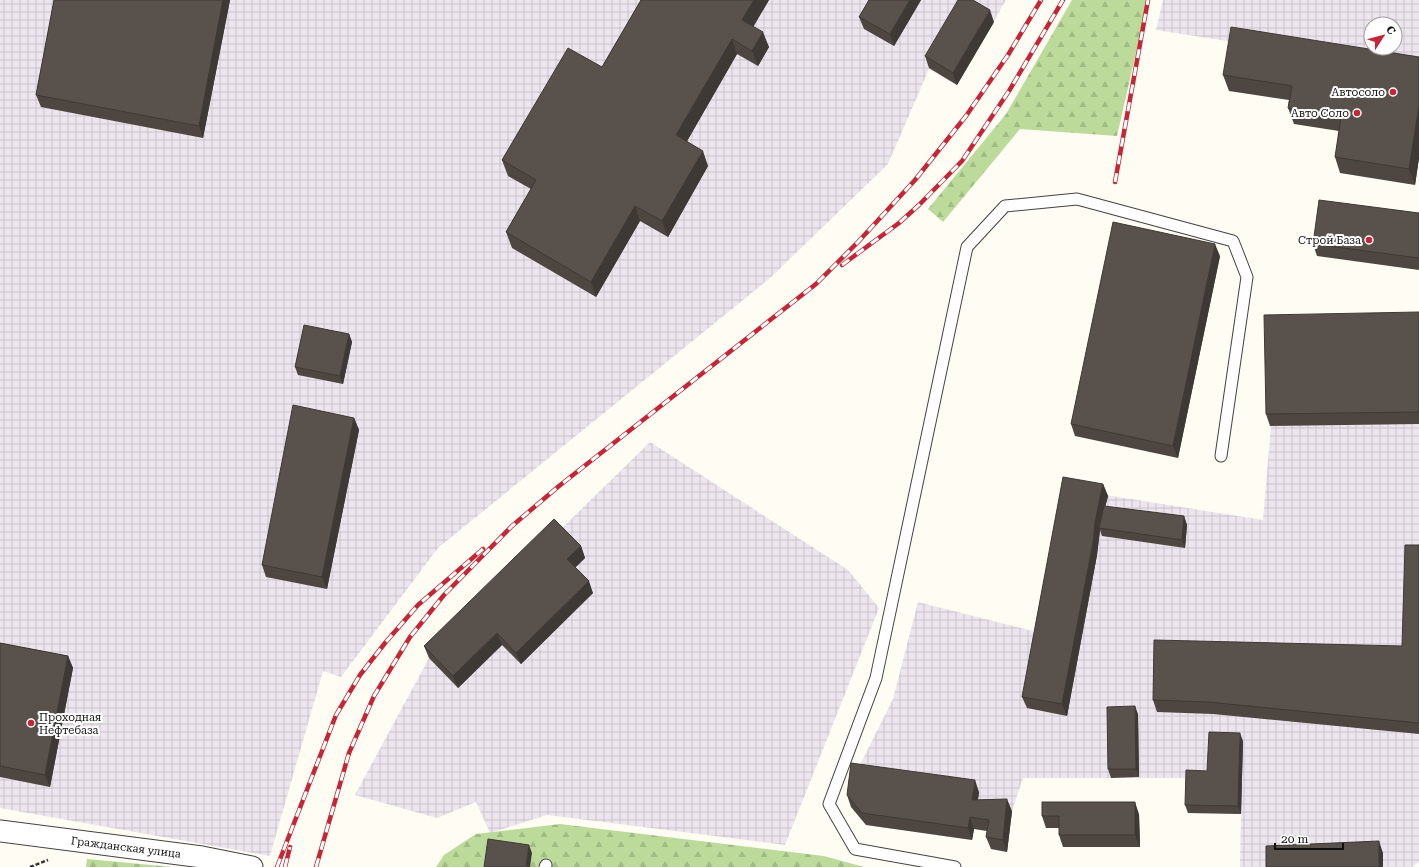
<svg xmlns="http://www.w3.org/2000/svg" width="1419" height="867" font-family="'Roboto Serif',serif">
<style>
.industrial{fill:url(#industrial-grid);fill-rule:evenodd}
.forest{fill:url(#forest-firs)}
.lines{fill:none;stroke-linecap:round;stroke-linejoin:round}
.service-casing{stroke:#434343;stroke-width:13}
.minor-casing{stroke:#434343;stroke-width:23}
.path{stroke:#323232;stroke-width:2.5;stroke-dasharray:4 2;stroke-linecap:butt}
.service{stroke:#fff;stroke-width:11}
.minor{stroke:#fff;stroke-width:21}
.rail-casing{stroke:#c22637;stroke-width:4.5}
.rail{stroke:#fff;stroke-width:3;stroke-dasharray:9;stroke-linecap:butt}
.wall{fill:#4d4641}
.shaded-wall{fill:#3e3935}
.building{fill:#59514c;stroke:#3e3935}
.poi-dot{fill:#c22637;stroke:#fff;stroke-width:1.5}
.labels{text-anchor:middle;stroke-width:4;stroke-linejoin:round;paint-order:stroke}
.poi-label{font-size:11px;fill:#101010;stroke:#fff;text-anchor:end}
.street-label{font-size:11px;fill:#101010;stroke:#fff}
</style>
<defs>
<pattern id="industrial-grid" width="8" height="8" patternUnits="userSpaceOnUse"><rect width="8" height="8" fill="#ede5ee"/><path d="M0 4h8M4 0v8" fill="none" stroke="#cac3cb"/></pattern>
<pattern id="forest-firs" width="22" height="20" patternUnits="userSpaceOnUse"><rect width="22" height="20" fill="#bcdb9b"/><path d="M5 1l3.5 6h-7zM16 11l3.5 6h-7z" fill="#a1bb84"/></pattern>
</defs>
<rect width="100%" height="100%" fill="#fffcf3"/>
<!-- industrial -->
<path class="industrial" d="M0 0H1006L957 85 929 69 888 164 770 278 438 548 341 677 323 671 270 856 0 808Z
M1163 0H1419V71L1156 30ZM1371 24H1395V48H1371Z
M1419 324V862L1412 867H1240L1241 814 1188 813 1189 778H1023L1012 811 1007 852 991 849 993 832 974 829 972 840 866 825 851 807 855 775 893 699 918 602 1041 633 1068 489 1263 520 1271 426Z
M650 442 848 570 879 608 785 845 547 815 490 833 476 802 437 818 355 795 429 658Z"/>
<!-- forest -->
<path class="forest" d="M1072 0H1148L1117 136 1020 129 943 222 928 209 1006 114Z
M560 824 824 856 864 867H436L444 855 476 834Z
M87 859 172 867H86Z"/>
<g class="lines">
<!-- service casing -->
<g class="service-casing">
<path id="service" d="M545 867 546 865
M955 867 855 849 829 804 876 678 967 247 1005 206 1077 199 1233 241 1247 277 1221 456"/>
</g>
<!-- minor casing -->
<g class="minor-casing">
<path id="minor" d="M0 831 202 857 252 867"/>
</g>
<!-- path -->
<path class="path" d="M30 867 48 860"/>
<!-- service -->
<use href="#service" class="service"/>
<!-- minor -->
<use href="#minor" class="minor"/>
<!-- rail casing -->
<g class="rail-casing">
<path id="rail" d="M1115 182 1148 0
M842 265 899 223 919 205 962 161 1009 91 1063 0
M277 867 336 715 360 675 385 643 418 605 483 549
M285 867 290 847
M316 867 349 753 374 696 410 637 444 595 512 526 559 486 816 284 858 242 915 180 966 116 1008 55 1041 0"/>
</g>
<!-- rail -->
<use href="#rail" class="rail"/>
</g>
<!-- wall -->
<path class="wall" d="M54 0H230L203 138 41 107 36 95Z
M641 0H769L753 26 769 47 758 66 737 54 687 141 708 166 668 237 640 221 596 297 512 248 506 232 531 189 508 176 502 160 602 67Z
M869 0H921L894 46 864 29 859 17Z
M994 22 957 85 929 68 925 56Z
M1419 57V158L1415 185 1340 173 1335 157 1339 131 1294 124 1288 108 1289 100 1229 91 1223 75Z
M1419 213V270L1317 256 1313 244Z
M1220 256 1178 458 1075 436 1071 424Z
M1419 312V424L1270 426 1266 414Z
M349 334 352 342 343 384 298 375 295 367Z
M354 418 359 430 327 589 266 577 262 565Z
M1103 484 1108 496 1105 507 1184 516 1187 525 1185 548 1102 536 1100 530 1097 555 1067 716 1027 708 1022 697Z
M1419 545V734L1213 714 1157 712 1153 700 1402 646Z
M581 546 585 558 575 567 593 593 521 664 502 645 458 688 429 658 424 646Z
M0 643 68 656 73 668 50 787 0 777Z
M1138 714 1139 777 1111 778 1108 769Z
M1243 741 1241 814 1188 813 1185 805 1207 771Z
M979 792 978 800 1012 811 1007 852 991 849 986 837 987 831 974 829 972 840 866 825 851 807 847 795Z
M1139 814 1140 847H1063L1059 835V828H1046L1042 816Z"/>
<!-- shaded-wall -->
<path class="shaded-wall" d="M223 0H230L203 138 199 126Z
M754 0H769L748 36 742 20Z
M910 0H921L894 46 890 34Z
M990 10 994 22 957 85 953 73Z
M763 32 769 47 758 66 752 51Z
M732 39 737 54 682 150 676 135Z
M1419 106V158L1415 185 1409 169Z
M703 151 708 166 668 237 662 221Z
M635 206 640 221 596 297 591 282Z
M1215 244 1220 256 1178 458 1173 446Z
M349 334 352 342 343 384 340 376Z
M354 418 359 430 327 589 322 577Z
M1103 484 1108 496 1100 528H1099L1100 530 1097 555 1067 716 1062 704 1095 522Z
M1184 516 1187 525 1185 548 1182 540Z
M581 546 585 558 572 571 567 559Z
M589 581 593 593 521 664 516 653Z
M497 633 502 645 458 688 453 676Z
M68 656 73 668 50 787 45 775Z
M1135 706 1138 714 1139 777 1136 769Z
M1240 733 1243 741 1241 814 1238 806Z
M975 780 979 792 976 812 972 800Z
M1007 799 1012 811 1007 852 1003 840Z
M1135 802 1139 814 1140 847 1135 835Z
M970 817 974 829 972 840 968 828Z
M1379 841 1383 853V867H1379Z
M529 845 532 853 530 867H526Z"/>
<!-- building -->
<path class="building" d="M54 0H223L199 126 36 95Z
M641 0H754L742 20 763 32 752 51 732 39 676 135 703 151 662 221 635 206 591 282 506 232 536 180 502 160 568 48 602 67Z
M869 0H910L890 34 859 17Z
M958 0H973L990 10 953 73 925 56Z
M1231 27 1419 57V106L1409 169 1335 157 1341 117 1288 108 1292 86 1223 75Z
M1319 200 1419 213V258L1313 244Z
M1113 222 1215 244 1173 446 1071 424Z
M1419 312V412L1266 414 1264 315Z
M304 325 349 334 340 376 295 367Z
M293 405 354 418 322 577 262 565Z
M1063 477 1103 484 1095 522 1093 543 1062 704 1022 697Z
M1104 506 1184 516 1182 540 1099 528Z
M554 519 581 546 567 559 589 581 516 653 497 633 453 676 424 646Z
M1405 545H1419V723L1208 702 1153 700 1154 640 1402 646Z
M0 643 68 656 45 775 0 766Z
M1135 706 1136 769H1108L1107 707Z
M1209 732 1240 733 1238 806 1185 805 1186 770 1207 771Z
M851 763 975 780 972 800 1007 799 1003 840 986 837 989 820 970 817 968 828 862 813 847 795Z
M1042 802H1135V835H1059V816H1042Z
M488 839 529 845 526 867H484Z
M1379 841V867H1266V846Z"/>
<!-- markers -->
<g class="poi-dot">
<circle cx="1393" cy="92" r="4"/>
<circle cx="1357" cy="113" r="4"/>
<circle cx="1369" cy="240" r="4"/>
<circle cx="31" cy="723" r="4"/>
</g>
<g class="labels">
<!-- poi labels -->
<g class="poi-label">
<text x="1385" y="96">Автосоло</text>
<text x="1349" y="117">Авто Соло</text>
<text x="1361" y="244">Строй База</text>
<text x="39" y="721" text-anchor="start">Проходная<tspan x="39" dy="13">Нефтебаза</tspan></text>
</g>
<!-- street labels -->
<g class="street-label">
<text transform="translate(126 847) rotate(7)" y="4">Гражданская улица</text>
</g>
</g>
<!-- north arrow -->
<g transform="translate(1383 36) rotate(54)"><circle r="19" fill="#ffffff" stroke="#9f9f9f"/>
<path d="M0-3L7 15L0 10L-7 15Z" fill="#c22637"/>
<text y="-6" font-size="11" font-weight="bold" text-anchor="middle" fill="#101010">С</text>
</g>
<!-- scale -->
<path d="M1275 843v6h68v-6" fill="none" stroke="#101010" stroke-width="2"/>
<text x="1281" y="843" font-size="12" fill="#101010" stroke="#ffffff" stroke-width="3" paint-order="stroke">20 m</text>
</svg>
